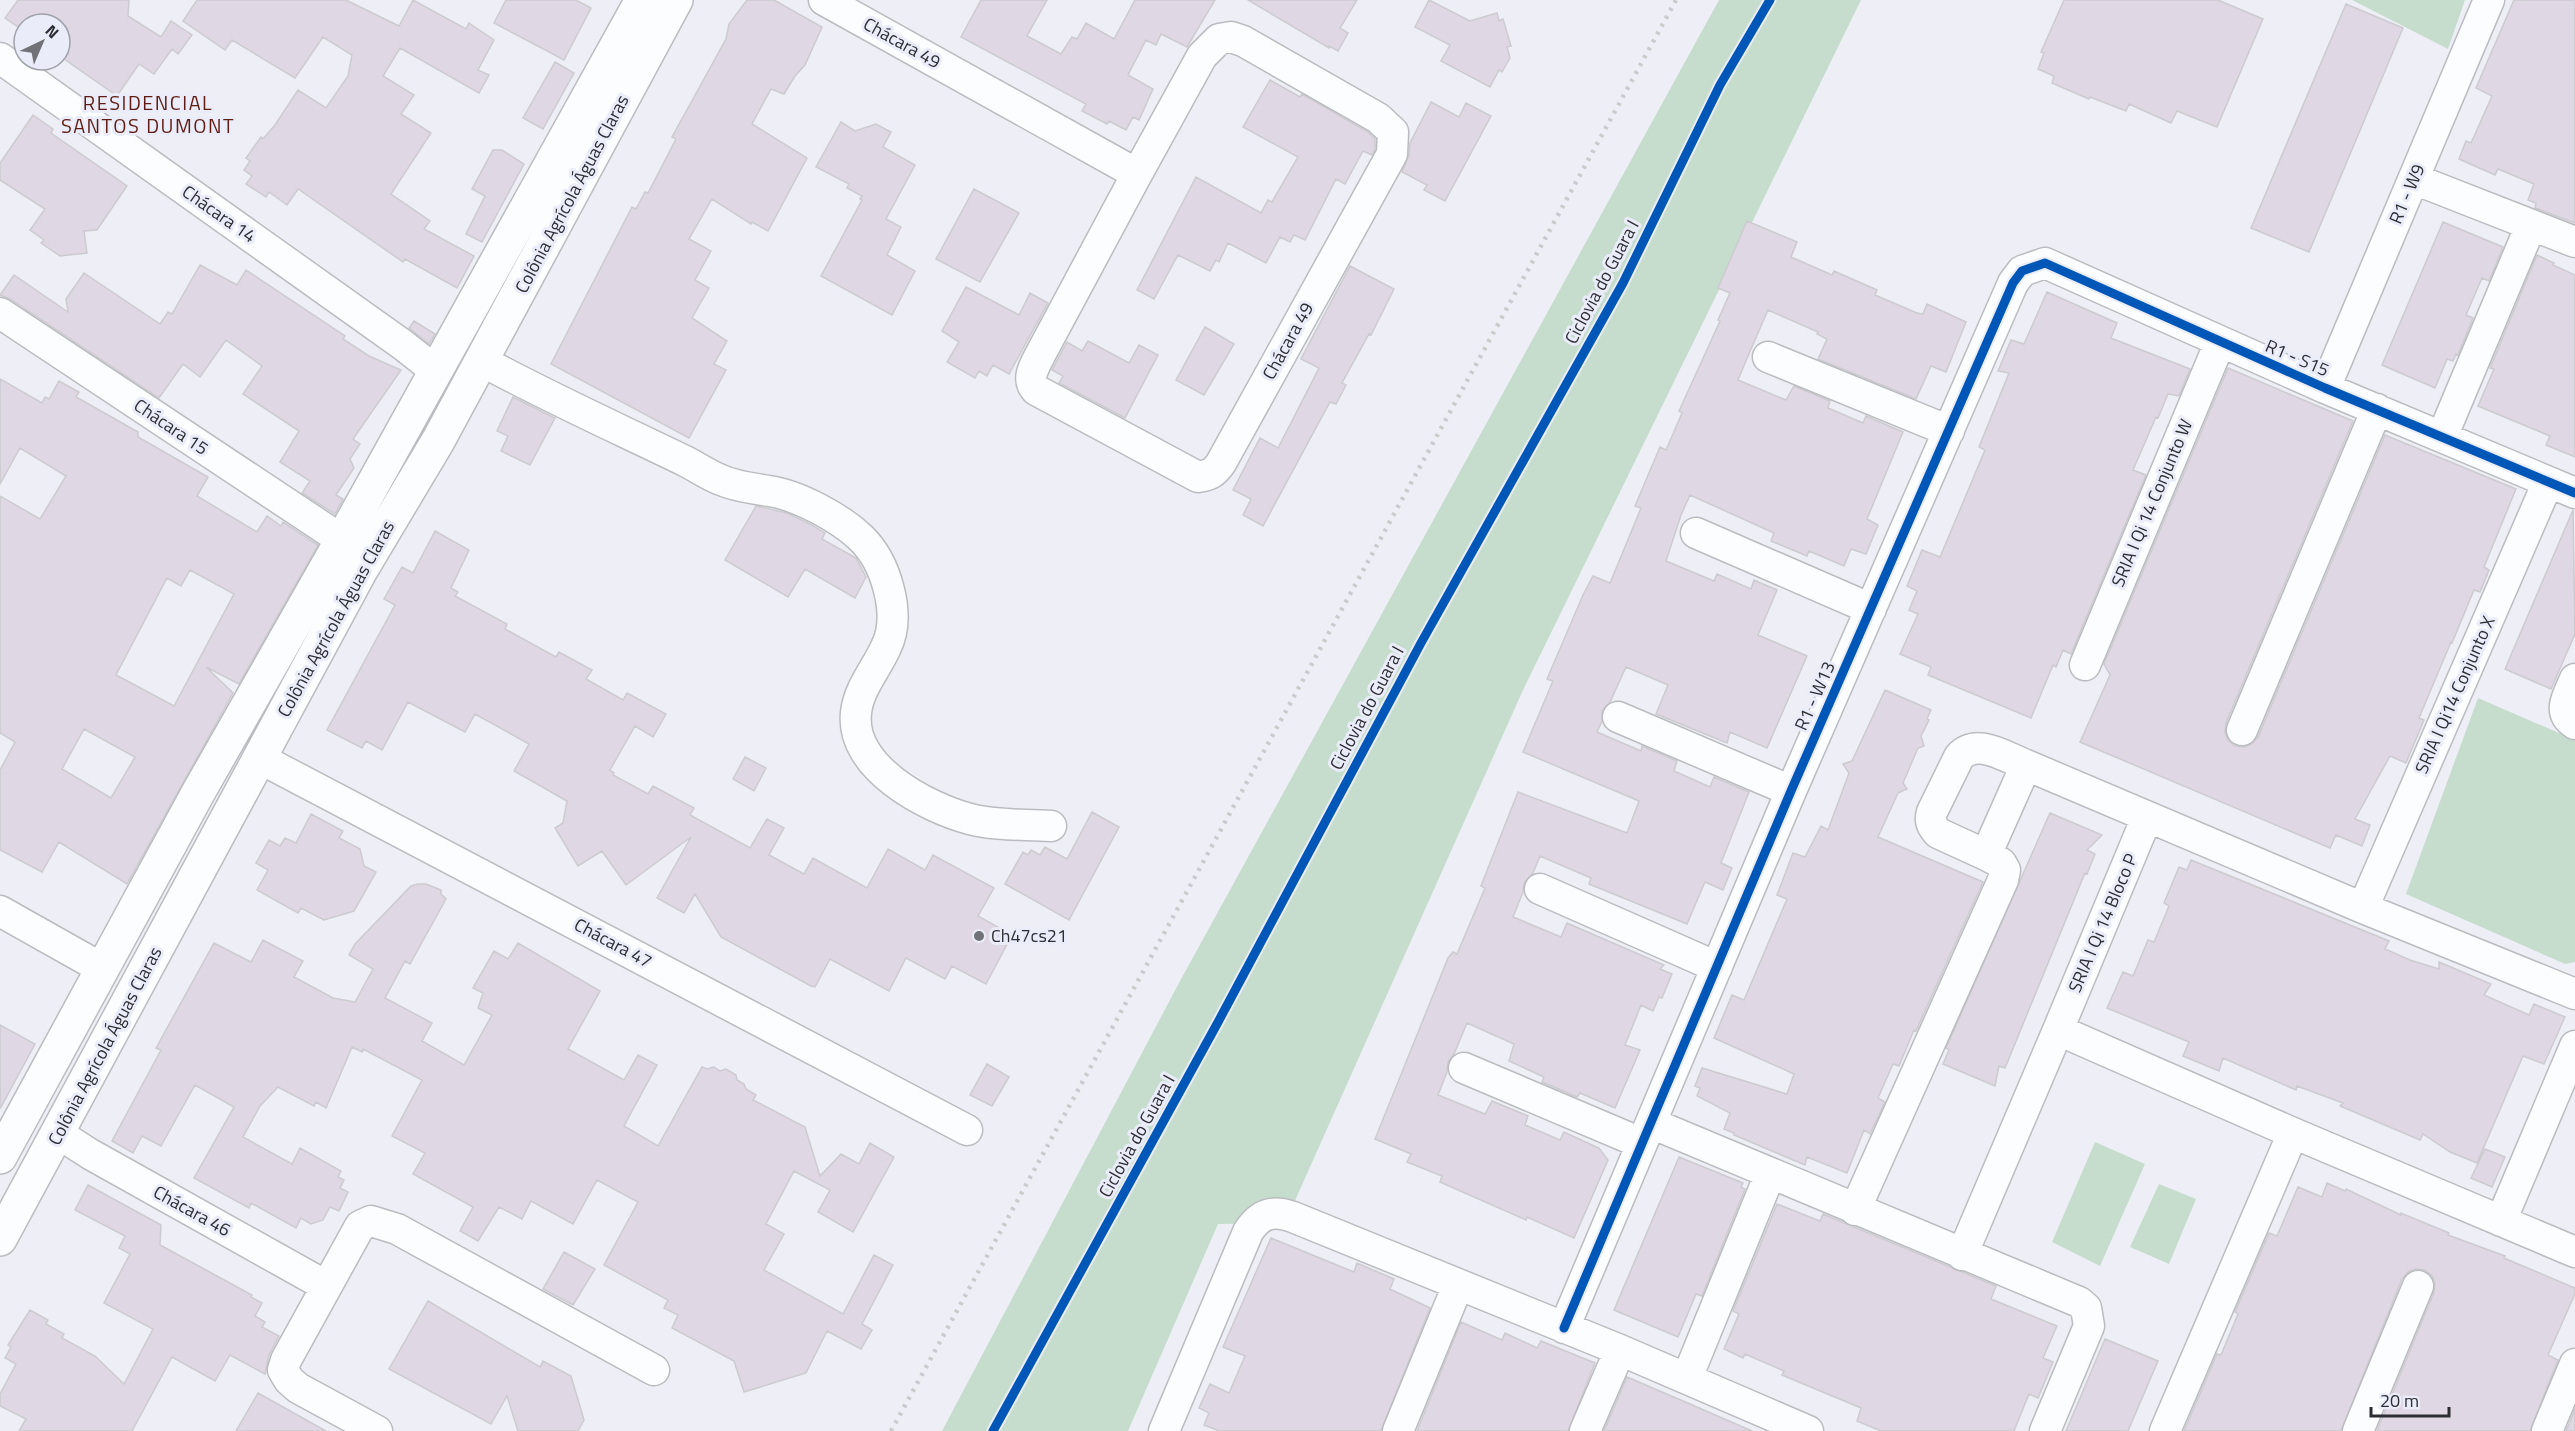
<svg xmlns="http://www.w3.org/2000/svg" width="2575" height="1431" font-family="'Titillium Web',sans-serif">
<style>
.green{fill:#c6ddcd}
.building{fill:#dfd7e3;stroke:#cccbd0;stroke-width:1.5;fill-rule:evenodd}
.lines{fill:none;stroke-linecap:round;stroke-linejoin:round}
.minor-casing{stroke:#bbbcc1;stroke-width:33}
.secondary-casing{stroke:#bbbcc1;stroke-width:36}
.minor{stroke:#fcfdfe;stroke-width:30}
.secondary{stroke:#fcfdfe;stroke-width:33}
.rail{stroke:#cacbcd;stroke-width:4.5;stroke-dasharray:3 6;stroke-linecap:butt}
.cycleway-casing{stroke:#eaedf9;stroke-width:13}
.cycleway{stroke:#0057b8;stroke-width:9}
.poi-dot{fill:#717277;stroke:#eaedf9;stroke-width:2}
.labels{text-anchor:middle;stroke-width:6;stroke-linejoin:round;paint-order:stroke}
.street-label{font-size:18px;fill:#2d2e33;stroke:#eaedf9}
.poi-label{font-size:18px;fill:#2d2e33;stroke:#eaedf9;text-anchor:start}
.neighbourhood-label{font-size:20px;letter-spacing:1.5px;fill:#601c13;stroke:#eaedf9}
</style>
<rect width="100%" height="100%" fill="#eeeff6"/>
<!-- green -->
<path class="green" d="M1719 0H1861L1523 690 1285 1223 1218 1224 1128 1431H942L1180 981Z
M2352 0H2465L2448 49Z
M2478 698 2575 740V962L2565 964 2406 894Z
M2095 1142 2145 1164 2100 1266 2052 1242Z
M2159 1184 2196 1199 2169 1264 2130 1247Z"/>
<!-- building -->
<path class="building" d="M18 0H129L128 16 161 37 171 21 192 35 178 54 172 49 154 74 139 64 117 96 60 56V24H24V31L5 18Z
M197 0H346L399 26 413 0 466 29 469 23 494 40 478 70 489 75 479 93 400 48 383 76 414 95 401 114 431 133 391 194 430 221 424 229 474 256 457 288 405 259 403 262 298 189 287 205 269 192 266 197 246 184 252 176 244 170 250 161 246 158 261 137 263 139 275 125 298 90 326 108 348 76 352 55 323 37 295 78 232 40 225 50 183 21Z
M506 0H576L591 8 564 60 494 23Z
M747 0H774L822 27 805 65 795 76 784 94 771 89 752 124 807 158 768 231 752 222 751 224 712 199 689 239 711 251 695 280 709 288 692 318 727 341 714 364 726 370 689 438 551 364 632 207 636 209 645 192 648 193 676 139 672 137 726 39 729 24Z
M981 0H1047L1027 36 1061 54 1072 37 1077 39 1086 23 1114 39 1135 0H1215L1187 47 1161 34 1156 45 1146 40 1128 75 1153 89 1139 120 1133 117 1126 130 1109 121 1107 124 1082 111 1086 104 961 37Z
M1248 0H1357L1340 28 1348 33 1338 51 1329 46V48Z
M1429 0 1470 21 1497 13 1499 21 1503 19 1511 46 1507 47 1510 58 1502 72 1499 70 1490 87 1441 61 1450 45 1415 27Z
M2064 0H2218L2263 19 2217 127 2177 111 2171 123 2129 104 2126 111 2090 97 2089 99 2052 83 2054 76 2038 69 2044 53 2041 52Z
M2514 0H2575V223L2535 208 2536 203 2528 200 2534 184 2498 169 2495 175 2459 159 2466 141 2471 143 2492 96 2476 88Z
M2346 4 2403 28 2309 252 2251 228Z
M555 62 574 73 543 129 523 118Z
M1270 80 1300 97 1302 94 1368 132 1375 139V149L1372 155 1363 151 1345 184 1336 179 1305 240 1294 235 1290 242 1280 237 1266 263 1228 243 1219 262 1216 260 1210 271 1178 255 1154 299 1137 290 1196 177 1261 213 1268 200 1272 202 1298 157 1243 127Z
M1431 102 1459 117 1466 103 1491 116 1445 201 1424 190 1427 185 1402 172 1409 155 1410 143Z
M33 115 53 129 51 133 127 186 97 230 84 231 87 253 60 256 41 243 44 240 30 230 45 209 0 180V163Z
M841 122 855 131 876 124 891 132 883 147 915 165 886 219 901 227 887 255 915 271 892 315 821 276 862 200 860 199 862 196 847 188 849 184 816 167Z
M493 150H502L524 164 482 242 466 234 485 196 472 189Z
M974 189 1019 213 980 282 936 259Z
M1747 221 1797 242 1791 257 1832 275 1834 271 1877 290 1875 295 1917 313 1923 314 1927 304 1966 322 1946 372 1931 366 1916 399 1818 359 1827 339 1817 334 1818 332 1768 310 1748 356 1738 380 1786 400 1794 386 1830 401 1828 408 1863 423 1866 416 1903 432 1867 519 1878 525 1866 554 1851 549 1844 566 1809 551 1807 556 1771 541 1774 533 1690 495 1681 515 1666 561 1714 581 1717 574 1751 589 1754 580 1777 590 1758 635 1807 656 1767 748 1730 732 1727 743 1656 714 1668 685 1626 667 1610 702 1602 711V721L1597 732 1641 751 1642 746 1677 761 1674 771 1710 787 1714 777 1749 792 1721 863 1732 868 1723 890 1705 882 1687 924 1589 884 1591 878 1540 856 1533 873 1524 883 1523 892 1513 917 1561 937 1567 923 1664 965 1660 969 1672 974 1662 998 1659 997 1653 1011 1641 1005 1625 1045 1640 1050 1615 1108 1580 1093 1577 1097 1542 1082 1544 1077 1509 1061 1514 1044 1467 1023 1454 1054 1448 1062 1447 1072 1438 1095 1485 1114 1492 1101 1528 1116 1525 1125 1560 1140 1564 1132 1599 1148 1608 1160 1574 1238 1527 1217 1526 1220 1440 1182 1442 1176 1407 1162 1411 1154 1375 1139 1448 958 1453 952 1457 954 1485 888 1481 886 1518 792 1627 833 1639 801 1523 752 1553 681 1547 679 1583 595 1593 576 1610 583 1641 508 1635 506 1660 447 1666 450 1682 413 1679 411 1720 321 1718 320 1730 293 1718 288Z
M2443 222 2503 247 2489 281 2482 278 2466 315 2473 318 2458 355 2456 354 2453 361 2447 359 2435 388 2382 365Z
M2537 255 2554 263 2553 265 2575 275V457L2546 445 2550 436 2478 406 2494 369 2490 368Z
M200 265 237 285 246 270 345 336 343 339 369 356 401 370 353 439 360 444 350 459 354 468 336 495 343 499 335 514 302 493 310 481 280 462 299 431 243 394 262 366 226 340 200 377 183 364 159 398 10 299 0 295 14 275 68 312 66 299 84 273 160 324 168 312 172 314Z
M1350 266 1394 289 1371 335 1369 334 1342 383 1346 385 1336 404 1330 402 1263 526 1243 515 1251 499 1233 490 1260 438 1278 448 1319 368 1301 359Z
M966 287 1019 315 1030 293 1048 303 1009 374 993 365 987 376 979 371 975 378 947 362 959 342 942 331Z
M2047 292 2117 323 2111 338 2190 369 2179 396 2168 394 2158 418 2156 417 2133 470 2146 475 2071 654 2063 650 2056 667 2053 665 2031 718 1928 675 1931 667 1900 654 1918 614 1909 610 1917 591 1907 586 1922 550 1940 557 1985 450 1979 447 2009 373 1998 371 2011 340 2024 344Z
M414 321 435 334 429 344 409 328Z
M1205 327 1234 344 1204 395 1176 380Z
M1088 341 1129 363 1139 345 1158 355 1125 418 1059 383 1063 376 1052 370 1067 342 1082 351Z
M2228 368 2353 421 2226 723 2225 733 2228 740 2235 746 2245 747 2253 743 2258 737 2385 435 2516 489 2484 567 2489 570 2480 592 2474 590 2452 643 2451 642 2419 718 2424 720 2406 763 2390 756 2355 819 2370 825 2362 846 2336 835 2330 848 2080 742 2110 675 2104 664Z
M0 379 42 403 45 397 49 399 59 381 79 392 76 397 138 432V437L208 477 197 496 257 532 267 516 281 526 283 522 318 545 239 684 206 667 233 693 127 884 59 842 42 872 0 850V770L15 742 0 733V496L40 519 66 476 20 448 0 484ZM190 570 234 594 174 706 116 675 167 578 181 586ZM84 729 135 757 111 798 62 769Z
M513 397 555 418 530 465 501 451 508 436 497 431Z
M756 506 787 513 810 524 825 533 822 539 856 558 866 577 855 598 805 569 788 597 725 560Z
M2573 510 2575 634 2551 689 2505 669Z
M435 531 469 550 451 588 458 592 455 596 507 624 505 629 556 657 559 652 592 670 586 679 623 700 627 693 666 714 653 737 635 726 610 770 614 773 613 775 648 794 653 786 694 808 690 815 750 848 767 819 784 828 769 855 804 874 813 858 867 888 888 849 925 870 933 855 994 888 978 916 1012 935 986 984 952 966 945 979 906 958 889 991 830 959 815 987 811 986 721 937 695 894 684 913 657 898 691 837 626 885 602 851 578 866 555 828 563 823 567 801 514 771 529 744 475 714 465 732 408 702 382 750 366 741 362 748 327 730 395 605 384 599 402 567 413 573Z
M1885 690 1931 710 1927 719 1929 720 1921 736 1924 746 1918 748 1903 783 1907 789 1898 793 1878 837 1983 882 1916 1031 1914 1030 1899 1066 1893 1064 1878 1098 1885 1102 1870 1134 1864 1130 1847 1173 1807 1157 1805 1165 1734 1135V1133L1724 1129 1730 1113 1697 1096 1700 1088 1695 1086 1702 1068 1787 1094 1794 1074 1714 1038 1732 995 1744 1000 1787 899 1777 895 1793 853 1805 857 1821 826 1828 830 1849 773 1843 764 1852 761Z
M745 757 766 768 754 791 733 779Z
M1092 812 1119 827 1069 920 1005 884 1023 852 1028 855 1031 850 1040 855 1045 847 1067 859Z
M2050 813 2102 835 2087 850 2095 854 2087 874 2085 873 2005 1068 1999 1066 1995 1086 1943 1064 1949 1050 1946 1048Z
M311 814 343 831 339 838 360 849 364 866 376 872 354 911 324 920 301 908 298 913 257 890 268 870 256 863 269 840 280 846 285 838 296 843Z
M2191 860 2389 941 2385 949 2410 960 2439 969V962L2491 984 2484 995 2529 1015 2534 1004 2565 1017 2544 1064 2523 1056 2477 1163 2450 1152 2423 1134 2420 1140 2340 1106 2343 1103 2297 1086 2296 1090 2223 1058 2219 1071 2183 1056 2189 1042 2107 1008 2123 972 2133 976 2148 940 2154 942 2169 906 2164 903 2179 867 2187 870Z
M418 884H426L441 890V894L446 899 410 964 405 961 385 998 432 1023 422 1041 464 1065 492 1015 478 1008 483 993 473 988 494 951 508 959 518 943 600 991 568 1049 624 1080 638 1055 657 1065 624 1126 658 1146 702 1067 707 1069 714 1067 720 1071 726 1069 736 1075 737 1080 744 1084 746 1089 756 1095 753 1100 805 1127 820 1176 841 1154 859 1164 870 1143 894 1157 853 1232 818 1212 830 1190 794 1171 766 1224 784 1234 764 1270 843 1314 874 1255 893 1265 862 1324 872 1330 861 1349 827 1331 806 1373 744 1392 734 1361 672 1328 678 1315 664 1308 668 1300 604 1265 638 1202 597 1180 573 1224 531 1201 522 1219 499 1207 478 1241 460 1231 473 1207 413 1174 425 1153 392 1136 422 1080 363 1049 362 1052 352 1047 326 1108 316 1102 314 1106 278 1087 260 1106 243 1137 292 1164 300 1148 341 1171 338 1177 344 1180 340 1188 348 1192 339 1211 330 1207 323 1220 311 1224 301 1218 296 1228 251 1203 249 1208 194 1178 234 1107 195 1085 161 1146 142 1136 133 1153 112 1141 161 1050 156 1048 214 943 251 962 263 940 303 961 294 977 333 998 355 1002 373 969 349 955 355 944 411 886Z
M0 1025 35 1044 0 1109Z
M987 1064 1009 1077 992 1106 970 1095Z
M2485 1149 2505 1157 2492 1187 2471 1178Z
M1679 1157 1743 1183 1741 1187 1745 1189 1702 1296 1696 1294 1678 1337 1614 1310Z
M2327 1183 2345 1191 2346 1189 2401 1215V1213L2449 1233 2448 1235 2505 1256 2504 1258 2575 1288V1294L2548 1355 2558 1360 2530 1431H2377L2434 1292 2435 1283 2432 1276 2425 1270 2416 1269 2408 1272 2402 1279 2341 1431H2184L2217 1354 2221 1355 2238 1314 2235 1312 2269 1233 2277 1236 2298 1187 2322 1197Z
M88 1185 161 1225 160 1245 252 1295 251 1297 262 1303 255 1316 265 1322 262 1327 279 1336 269 1355 265 1374 230 1355 215 1381 172 1357 132 1431H19L26 1419 0 1406V1394L16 1364 5 1358 11 1347 8 1345 30 1310 48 1320 46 1324 64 1334 62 1338 95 1356 124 1384 153 1329 104 1303 130 1254 119 1248 125 1236 75 1210Z
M1777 1204 1820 1221 1823 1214 1996 1286 1991 1299 2057 1326 2043 1358 2053 1362 2038 1398 2029 1394 2014 1431H1881L1857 1421 1861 1408 1782 1375 1784 1371 1745 1354 1743 1358 1724 1349 1739 1314 1733 1311Z
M1271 1238 1354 1272 1357 1263 1394 1279 1390 1289 1430 1308 1381 1431H1219L1204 1425 1209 1413 1199 1408 1210 1384 1229 1393 1245 1356 1223 1347Z
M564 1252 595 1269 573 1305 543 1289Z
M428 1301 540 1367 543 1361 571 1376 584 1420 578 1431H518L507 1396 491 1424 389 1369Z
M1461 1322 1502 1340 1505 1333 1537 1348 1541 1341 1595 1363 1568 1431H1417Z
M2105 1339 2158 1361 2128 1431H2066Z
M1627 1377 1690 1404 1752 1431H1604Z
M258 1393 326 1431H236Z
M2575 1409V1431H2566Z"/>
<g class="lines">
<!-- minor casing -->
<g class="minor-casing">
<path id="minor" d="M824 0 1137 174 1040 355C1034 367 1026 379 1036 390L1198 477C1210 475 1214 473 1221 463L1392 154 1393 132 1378 118 1243 41 1231 37 1219 39 1202 56 1137 174
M0 58 403 345 436 371
M2414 179 2575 242
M0 313 342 540
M1768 357 1949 431
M482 361C548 397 617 428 685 461 697 467 708 475 721 480 737 487 752 488 769 491 798 495 840 518 861 538 886 562 902 615 886 647 877 668 858 689 856 713 850 767 925 807 970 819 996 826 1024 824 1051 826
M2325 388 2489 0
M2442 437 2531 225
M1696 533 1871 609
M2085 665 2220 342
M2575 679C2568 696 2556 712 2575 724
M1618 717 1791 791
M2242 730 2377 409
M259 758 967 1130
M2026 765 1986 855 1938 833C1932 826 1929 821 1932 812L1959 757C1977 737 2005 757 2026 765L2363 908 2575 994
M1540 889 1717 967
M2363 908 2548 482
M0 911 103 969
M2058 1030 2147 817
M1464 1068 1641 1143
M1651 1123 2079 1302 2086 1308 2089 1326 2045 1431
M59 1134 90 1154 326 1286
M1855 1210 2003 880 2005 870 2001 863 1986 855
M2501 1221 2575 1046
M1962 1255 2058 1030 2293 1133 2575 1252
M1564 1328 1791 791 2013 283 2022 271 2045 263 2325 388 2575 493
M1687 1378 1770 1174
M377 1431 298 1388 289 1380 283 1370 286 1360 360 1226 371 1221 397 1229 654 1370
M1164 1431 1248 1232C1260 1213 1273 1210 1293 1217L1620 1350 1808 1431
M1398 1431 1458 1285
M1585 1431 1620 1350
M2165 1431 2293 1133
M2358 1431 2418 1286
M2547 1431 2575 1364"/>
</g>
<!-- secondary casing -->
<g class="secondary-casing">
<path id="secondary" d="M0 1157 198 793 342 540 642 0
M0 1239 361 570 438 441 676 0"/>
</g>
<!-- minor -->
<use href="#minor" class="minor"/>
<!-- secondary -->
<use href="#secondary" class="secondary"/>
<!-- rail -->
<path class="rail" d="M891 1431 1676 0"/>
<!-- cycleway casing -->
<g class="cycleway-casing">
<path id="cycleway" d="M1564 1328 1791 791 2013 283 2022 271 2045 263 2325 388 2575 493
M993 1431 1217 1024 1421 643 1623 283 1720 85 1770 0"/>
</g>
<!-- cycleway -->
<use href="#cycleway" class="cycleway"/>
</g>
<!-- markers -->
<circle class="poi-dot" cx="979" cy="936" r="6"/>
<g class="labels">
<!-- street labels -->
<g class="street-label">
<text transform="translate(902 43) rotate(29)" y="6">Chácara 49</text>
<text transform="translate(572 194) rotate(-62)" y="6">Colônia Agrícola Águas Claras</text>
<text transform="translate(2407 194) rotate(-67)" y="6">R1 - W9</text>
<text transform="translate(219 214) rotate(35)" y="6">Chácara 14</text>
<text transform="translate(1602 282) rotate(-62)" y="6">Ciclovia do Guara I</text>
<text transform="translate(1288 341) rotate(-61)" y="6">Chácara 49</text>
<text transform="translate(2297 358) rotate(23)" y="6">R1 - S15</text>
<text transform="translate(171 427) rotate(34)" y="6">Chácara 15</text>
<text transform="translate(2152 503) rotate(-67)" y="6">SRIA I Qi 14 Conjunto W</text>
<text transform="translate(336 619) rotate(-61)" y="6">Colônia Agrícola Águas Claras</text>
<text transform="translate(2455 695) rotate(-66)" y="6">SRIA I Qi14 Conjunto X</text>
<text transform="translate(1815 696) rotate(-66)" y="6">R1 - W13</text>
<text transform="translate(1367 708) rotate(-62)" y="6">Ciclovia do Guara I</text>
<text transform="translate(2103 923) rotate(-67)" y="6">SRIA I Qi 14 Bloco P</text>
<text transform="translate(613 943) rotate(28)" y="6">Chácara 47</text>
<text transform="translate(105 1046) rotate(-62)" y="6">Colônia Agrícola Águas Claras</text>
<text transform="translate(1137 1136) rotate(-61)" y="6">Ciclovia do Guara I</text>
<text transform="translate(192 1211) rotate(29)" y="6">Chácara 46</text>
</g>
<!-- poi labels -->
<g class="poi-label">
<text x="991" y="942">Ch47cs21</text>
</g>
<!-- neighbourhood labels -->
<g class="neighbourhood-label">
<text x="148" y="110">RESIDENCIAL<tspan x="148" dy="23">SANTOS DUMONT</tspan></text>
</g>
</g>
<!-- north arrow -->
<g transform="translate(42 42) rotate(44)"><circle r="28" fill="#eaedf9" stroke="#9ea1aa" stroke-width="1.5"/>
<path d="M0-4.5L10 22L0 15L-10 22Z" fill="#717277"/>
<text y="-9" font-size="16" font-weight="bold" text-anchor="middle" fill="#2d2e33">N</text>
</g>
<!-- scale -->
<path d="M2371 1407v9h78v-9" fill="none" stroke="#2d2e33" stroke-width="3"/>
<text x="2380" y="1407" font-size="18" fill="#2d2e33" stroke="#eaedf9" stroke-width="4.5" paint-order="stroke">20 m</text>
</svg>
